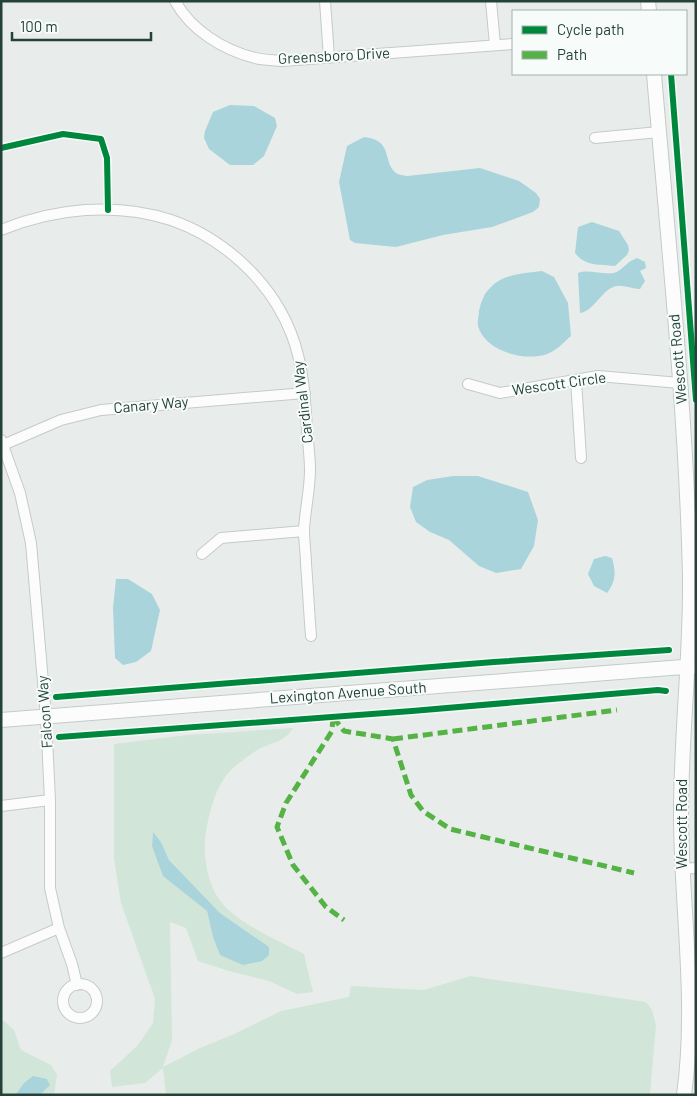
<svg xmlns="http://www.w3.org/2000/svg" width="697" height="1096" font-family="Barlow,sans-serif">
<style>
.green{fill:#d1e6d8;fill-rule:evenodd}
.water{fill:#a9d4db}
.lines{fill:none;stroke-linecap:round;stroke-linejoin:round}
.street-casing{stroke:#c5cac8;stroke-width:12}
.secondary-casing{stroke:#c3cbc8;stroke-width:16}
.street{stroke:#fcfcfc;stroke-width:10}
.secondary{stroke:#fcfcfc;stroke-width:14}
.quiet{stroke:#55b346;stroke-width:5;stroke-dasharray:10 5;stroke-linecap:butt}
.cycleway-casing{stroke:#f7fbf9;stroke-width:9}
.cycleway{stroke:#00873e;stroke-width:6}
.labels{text-anchor:middle;stroke-width:4;stroke-linejoin:round;paint-order:stroke}
.street-label{font-size:15px;fill:#24423a;stroke:#f7fbf9}
</style>
<rect width="100%" height="100%" fill="#e8edeb"/>
<!-- green -->
<path class="green" d="M293 728C285 742 272 742 259 749 250 754 239 763 231 770 218 783 212 803 208 821 201 851 205 891 231 912 249 928 281 942 304 954L313 992 297 994 269 981 229 971 198 961 186 928 170 922 172 1040 163 1067 200 1048 232 1035 281 1011 349 997 351 986 424 990 470 976 646 1002 652 1010 656 1025 650 1095H166L163 1068 145 1083 112 1087 110 1071 138 1045 153 1023 155 999 121 903 114 859V744L187 735ZM153 833 161 842 169 860 220 913 259 940 213 937 207 911 189 896 152 846Z
M1 1021H4L14 1030 21 1050 51 1065 57 1075 54 1095H40L50 1085 24 1083 15 1095H1Z"/>
<!-- water -->
<path class="water" d="M230 105 254 106 275 118 277 126 264 156 253 165H230L209 149 204 138 205 131 213 112Z
M364 137C394 140 382 162 396 173 399 175 403 175 407 176L480 168 519 181 536 193 540 199 539 207 533 212 492 227 443 235 396 247 355 243 350 240 339 182 347 146Z
M592 222 619 231 628 245 629 250 627 255 615 266C599 264 586 267 575 253L578 227Z
M637 258 645 262 646 268 640 271 645 281 640 289C632 289 624 285 617 286 602 288 595 311 580 313L578 273C589 269 602 275 614 273 623 270 626 262 637 258Z
M542 271 554 277 568 303 571 336C564 342 556 351 547 354 524 362 485 351 478 326 477 321 479 316 479 311 481 302 484 293 491 287 503 274 525 273 542 271Z
M453 476H478L528 492 538 520 534 546 521 569 496 573 479 566 449 540 430 532 416 522 410 507 413 487 427 480Z
M605 556 612 558C616 572 616 581 607 593L594 586 588 574 594 559Z
M116 579H128L152 594 160 610 151 651 136 662 123 665 115 658 113 608Z
M153 832 161 842 169 860 220 913 269 947V955L262 961 243 965 220 955 213 937 207 911 163 876 152 846Z
M33 1076 47 1079 50 1085 40 1095H15L24 1083Z"/>
<g class="lines">
<!-- street casing -->
<g class="street-casing">
<path id="street" d="M175 1C191 30 223 50 255 58 264 60 273 60 282 61L513 44
M325 1 329 58
M491 1 495 45
M595 138 659 132
M1 230C54 208 116 202 171 220 223 238 270 280 291 333 303 363 305 396 307 429 308 443 310 457 310 470 310 490 305 510 304 530 304 542 306 553 306 564 308 588 309 612 311 636
M576 380 581 458
M468 384 500 393 598 376 680 383
M1 440 20 493 31 543 46 717 50 800V888L59 928 72 964 77 985
M3 445 61 420 101 410 305 393
M202 554 221 538 304 531
M1 806 50 800
M682 869 696 868
M1 953 59 928
M63 1001a17 17 0 1 1 34 0a17 17 0 1 1-34 0Z"/>
</g>
<!-- secondary casing -->
<g class="secondary-casing">
<path id="secondary" d="M648 1 649 11
M654 74C668 241 686 408 690 576 691 655 681 734 681 813 681 906 697 1001 684 1095
M1 720 696 666"/>
</g>
<!-- street -->
<use href="#street" class="street"/>
<!-- secondary -->
<use href="#secondary" class="secondary"/>
<!-- quiet -->
<path class="quiet" d="M333 717 344 731 393 739 411 795 423 811 450 829 634 873
M333 717 332 731 286 803 277 827 293 865 326 907 344 920
M393 739 617 710"/>
<!-- cycleway casing -->
<g class="cycleway-casing">
<path id="cycleway" d="M671 74 696 400
M1 148 63 134 101 139 107 158 108 210
M56 697 494 662 669 650
M59 737 412 711 658 690 666 691"/>
</g>
<!-- cycleway -->
<use href="#cycleway" class="cycleway"/>
</g>
<g class="labels">
<!-- street labels -->
<g class="street-label">
<text transform="translate(334 56) rotate(-3)" y="5">Greensboro Drive</text>
<text transform="translate(678 359) rotate(-95)" y="5">Wescott Road</text>
<text transform="translate(559 384) rotate(-8)" y="5">Wescott Circle</text>
<text transform="translate(303 402) rotate(-97)" y="5">Cardinal Way</text>
<text transform="translate(151 405) rotate(-5)" y="5">Canary Way</text>
<text transform="translate(348 693) rotate(-4)" y="5">Lexington Avenue South</text>
<text transform="translate(45 712) rotate(-94)" y="5">Falcon Way</text>
<text transform="translate(682 824) rotate(-90)" y="5">Wescott Road</text>
</g>
</g>
<!-- border -->
<rect width="697" height="1096" fill="none" stroke="#24423a" stroke-width="5"/>
<!-- legend -->
<rect x="512" y="10" width="175" height="65" fill="#f7fbf9" stroke="#a3b1ad"/>
<rect x="522" y="26" width="25" height="8" fill="#00873e" stroke="#a3b1ad"/>
<text x="557" y="35" font-size="15" fill="#24423a">Cycle path</text>
<rect x="522" y="51" width="25" height="8" fill="#55b346" stroke="#a3b1ad"/>
<text x="557" y="60" font-size="15" fill="#24423a">Path</text>
<!-- scale -->
<path d="M12 32v8h139v-8" fill="none" stroke="#24423a" stroke-width="2.5"/>
<text x="20" y="32" font-size="15" fill="#24423a" stroke="#f7fbf9" stroke-width="4" paint-order="stroke">100 m</text>
</svg>
